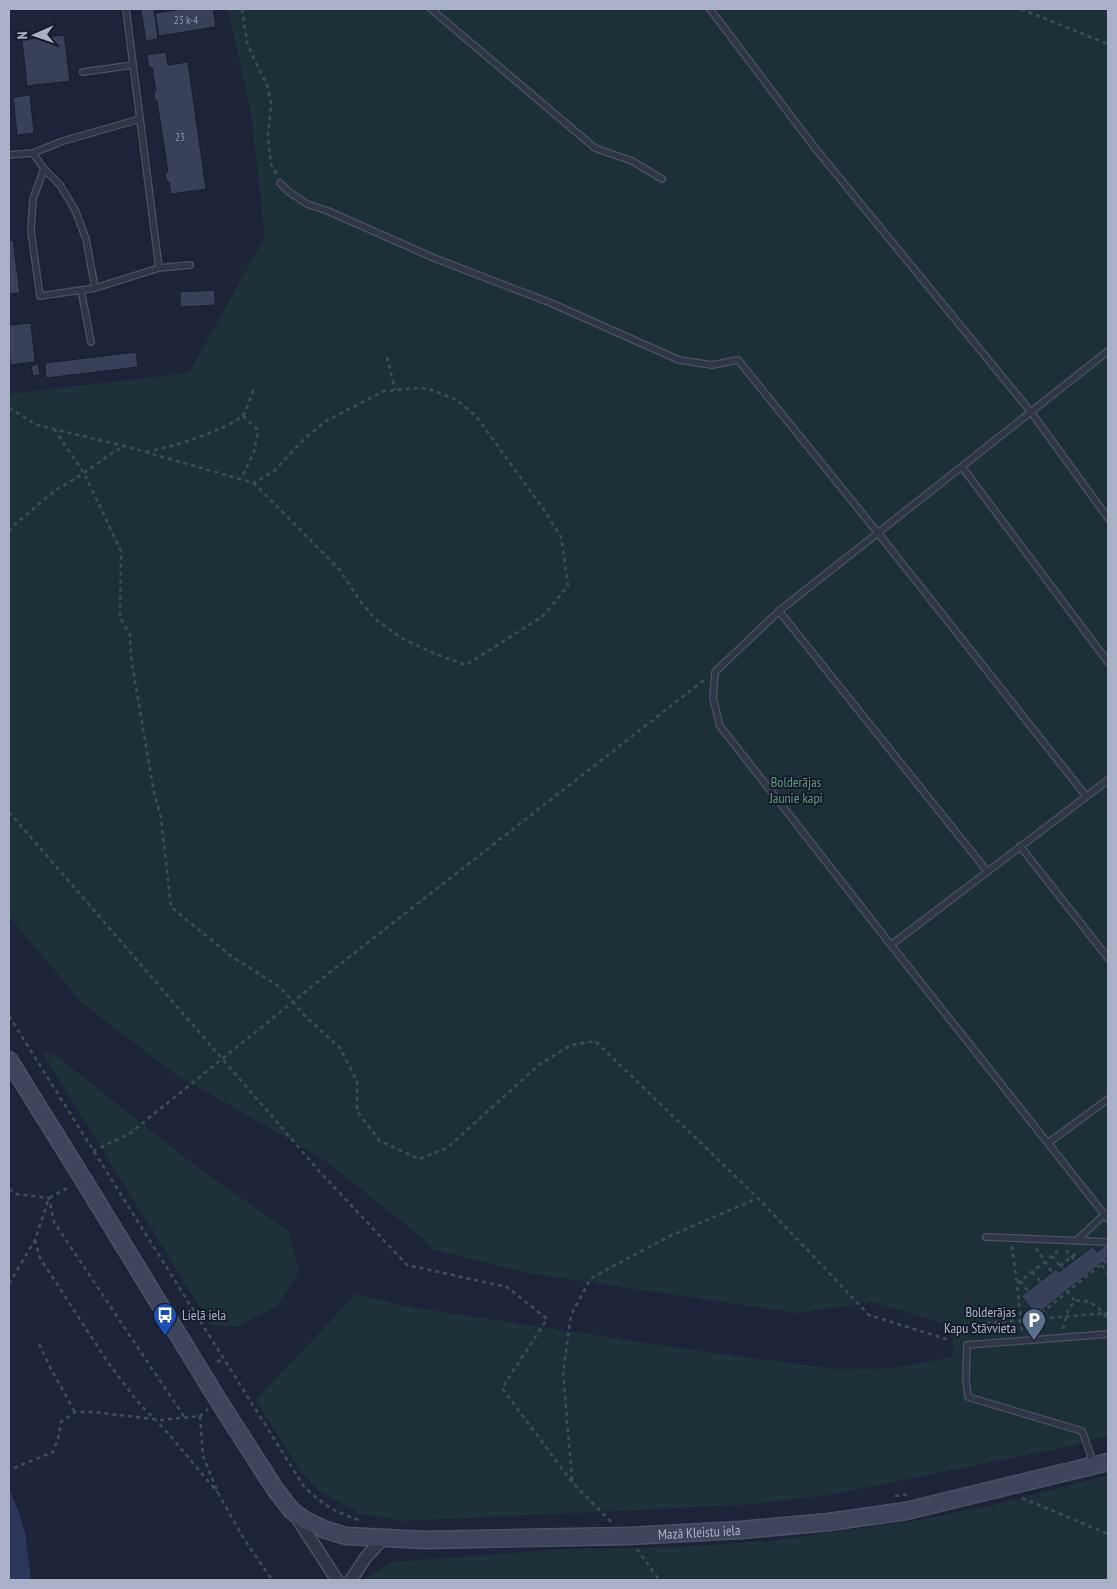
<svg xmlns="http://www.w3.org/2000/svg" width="1117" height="1589" font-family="'PT Sans Narrow',sans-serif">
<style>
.green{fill:#1f3138}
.water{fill:#2c375b}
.building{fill:#394158;stroke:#181e2d}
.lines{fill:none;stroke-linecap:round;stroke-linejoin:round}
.service-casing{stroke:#4b5162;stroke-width:8}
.minor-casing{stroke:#4b5162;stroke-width:14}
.secondary-casing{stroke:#4b5162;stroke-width:19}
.path{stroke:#3c4e55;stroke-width:2.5;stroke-dasharray:4 4;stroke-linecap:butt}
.service{stroke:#313647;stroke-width:5.5}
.minor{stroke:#313647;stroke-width:11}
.secondary{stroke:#3e445a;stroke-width:16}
.labels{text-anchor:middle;stroke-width:4;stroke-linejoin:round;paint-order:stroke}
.number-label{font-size:11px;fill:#8e94aa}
.park-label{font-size:14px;fill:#619676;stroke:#161c2b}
.poi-label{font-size:14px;fill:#aab0c5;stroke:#161c2b;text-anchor:end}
.street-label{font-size:14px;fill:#aab0c5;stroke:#161c2b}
</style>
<rect width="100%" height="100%" fill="#1d2437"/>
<!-- green -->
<path class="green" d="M228 9H1108V1436L1071 1446 829 1495 742 1505 402 1521 359 1513 318 1490 298 1467 256 1400 356 1294 410 1307 706 1352 837 1369 893 1368 953 1357V1327L874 1302 797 1313 534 1274 433 1250 421 1237 323 1159 175 1074 82 1003 9 916V394L189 373 265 237 251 112Z
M42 1052 56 1056 197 1167 288 1231 299 1272 277 1306 239 1326 211 1325Z
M1108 1475V1580H363L392 1562 567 1549 680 1547 777 1540 920 1520 997 1504Z"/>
<!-- water -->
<path class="water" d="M9 1488 19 1513 25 1533 31 1580H9Z"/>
<!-- building -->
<path class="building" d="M141 9H154L158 39 146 41Z
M184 9H213L216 27 159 36 155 13Z
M64 35 70 81 27 86 22 40Z
M166 52 168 65 188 62 206 189 171 194 169 182H167L165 173 168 172 157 101H155L154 92 156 91 152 67 149 68 147 55Z
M30 95 34 133 17 135 13 97Z
M13 240 20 293 9 294V241Z
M215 290V305L180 307V292Z
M31 323 35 362 11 365 9 352V325Z
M136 352 138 367 46 378 45 363Z
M38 364 40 375 33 376 31 366Z
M1107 1244 1108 1247V1258L1036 1315 1021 1296 1056 1269 1059 1272 1093 1246 1097 1252Z"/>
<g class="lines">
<!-- service casing -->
<g class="service-casing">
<path id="service" d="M126 9 159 268
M431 9 595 148 632 161 662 179
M710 9 815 148 1031 412 1108 518
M83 72 133 65
M33 153 44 169 60 185 75 210 86 239 95 288
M9 155 33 153 63 141 140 119
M44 169 33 199 31 231 40 296 95 288 159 268 190 265
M280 183 289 192 307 204 328 211 434 258 551 303 679 360 712 365 738 360 878 533 1086 796
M81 290 91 342
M1108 351 779 611 715 672 713 698 720 726 891 945 1108 1219
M962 467 1108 662
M779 611 987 871
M1020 846 1108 958
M891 945 1108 780
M1048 1143 1108 1099
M986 1237 1108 1242
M1076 1241 1105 1214
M1092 1463 1090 1453 1082 1431 968 1397 966 1380 967 1345 1108 1334"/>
</g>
<!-- minor casing -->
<g class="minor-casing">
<path id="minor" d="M295 1515 337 1580
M351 1580 366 1557 383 1539"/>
</g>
<!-- secondary casing -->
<g class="secondary-casing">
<g id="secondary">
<path id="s1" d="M9 1060 83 1179 218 1400 275 1489 291 1510 306 1521 326 1530 346 1536 425 1540 628 1536 741 1530 829 1522 906 1511 1108 1462"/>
</g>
</g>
<!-- path -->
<path class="path" d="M242 9 247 42 254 59 267 85 271 103 268 137 271 164 277 175
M1021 9 1108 44
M387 357 395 390
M9 408 37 425 124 446 254 483 274 471 305 438 326 421 384 391 419 388 432 390 457 400 476 416 544 510 561 537 568 586 543 616 466 665 438 655 403 639 375 619 360 601 339 569 254 483
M243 416 248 405 254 388
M54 429 84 473 121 551 120 617 130 635 131 658 154 793 161 818 171 907 231 956 280 987 304 1015 340 1048 357 1081V1111L380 1141 419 1159 447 1148 540 1064 571 1045 595 1041 758 1198 869 1315 949 1340
M146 452C181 444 213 435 243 416L258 430 254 452 241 479
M9 532 12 527 53 492 84 473 112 453 123 447
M9 812 320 1172 407 1265 507 1287 547 1319 502 1388 572 1482 611 1522
M9 1016 303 1485C323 1506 334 1511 361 1521
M93 1151 129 1134 325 976 704 680
M9 1189 16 1194 49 1198 54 1222 185 1418
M35 1240 40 1258 107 1361 137 1401 167 1432 218 1493
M1012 1246 1017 1284
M1036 1248 1052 1272
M1066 1250 1075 1260
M1052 1256 1063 1269
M1102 1265 1108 1274
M1060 1266 1079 1251
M1032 1272 1040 1281
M1020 1281 1028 1291
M9 1284 35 1240 49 1198 71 1186
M1067 1291 1075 1301
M1035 1318 1108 1259
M1063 1329 1068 1310 1075 1301C1089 1298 1101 1308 1108 1320
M1022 1331 1017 1284 1059 1250
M965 1335 964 1325 1108 1313
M39 1344 52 1371 75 1412
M217 1362 224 1358
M200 1416 203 1456 218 1493 244 1539 272 1580
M14 1468 53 1452 58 1439 61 1422 75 1412H94L161 1420 200 1416 208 1409
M572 1480 563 1373 571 1315 591 1278 670 1236 758 1198
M895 1496 909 1494
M1022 1498 1108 1534
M637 1549 659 1580"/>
<!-- service -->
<use href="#service" class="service"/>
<!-- minor -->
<use href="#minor" class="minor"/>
<!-- secondary -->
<use href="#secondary" class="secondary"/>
</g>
<!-- icons -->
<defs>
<g id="bus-pin" transform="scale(1.25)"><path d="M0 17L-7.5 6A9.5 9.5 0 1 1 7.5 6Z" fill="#1a4fb4" stroke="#161c2b"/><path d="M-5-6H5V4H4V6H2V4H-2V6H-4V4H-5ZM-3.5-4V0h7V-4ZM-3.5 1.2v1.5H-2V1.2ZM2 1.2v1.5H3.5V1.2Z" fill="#fff"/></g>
<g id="parking-pin" transform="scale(1.25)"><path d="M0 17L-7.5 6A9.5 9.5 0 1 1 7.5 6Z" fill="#5c6f8a" stroke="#161c2b"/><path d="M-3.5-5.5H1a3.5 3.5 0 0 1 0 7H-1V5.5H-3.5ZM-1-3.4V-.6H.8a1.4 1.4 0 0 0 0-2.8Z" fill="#fff"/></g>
</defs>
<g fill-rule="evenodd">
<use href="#bus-pin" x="165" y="1315"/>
<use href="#parking-pin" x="1034" y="1320"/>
</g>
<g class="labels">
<!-- number labels -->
<g class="number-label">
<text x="186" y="24">23 k-4</text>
<text x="180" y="141">23</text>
</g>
<!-- park labels -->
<g class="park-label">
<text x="796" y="787">Bolderājas<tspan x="796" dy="16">Jaunie kapi</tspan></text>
</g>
<!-- poi labels -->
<g class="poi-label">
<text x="1016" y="1317">Bolderājas<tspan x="1016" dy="16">Kapu Stāvvieta</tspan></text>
<text x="182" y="1320" text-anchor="start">Lielā iela</text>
</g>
<!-- street labels -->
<g class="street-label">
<text dy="5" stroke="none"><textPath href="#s1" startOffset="946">Mazā Kleistu iela</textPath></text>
</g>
</g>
<!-- border -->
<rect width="1117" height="1589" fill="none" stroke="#aab0c5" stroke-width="20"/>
<!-- north arrow -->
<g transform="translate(35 35) rotate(268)" stroke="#161c2b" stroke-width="4" paint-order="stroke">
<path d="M0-4L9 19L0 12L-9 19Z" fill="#aab0c5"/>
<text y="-8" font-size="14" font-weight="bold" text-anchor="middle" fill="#aab0c5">N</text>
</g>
</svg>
